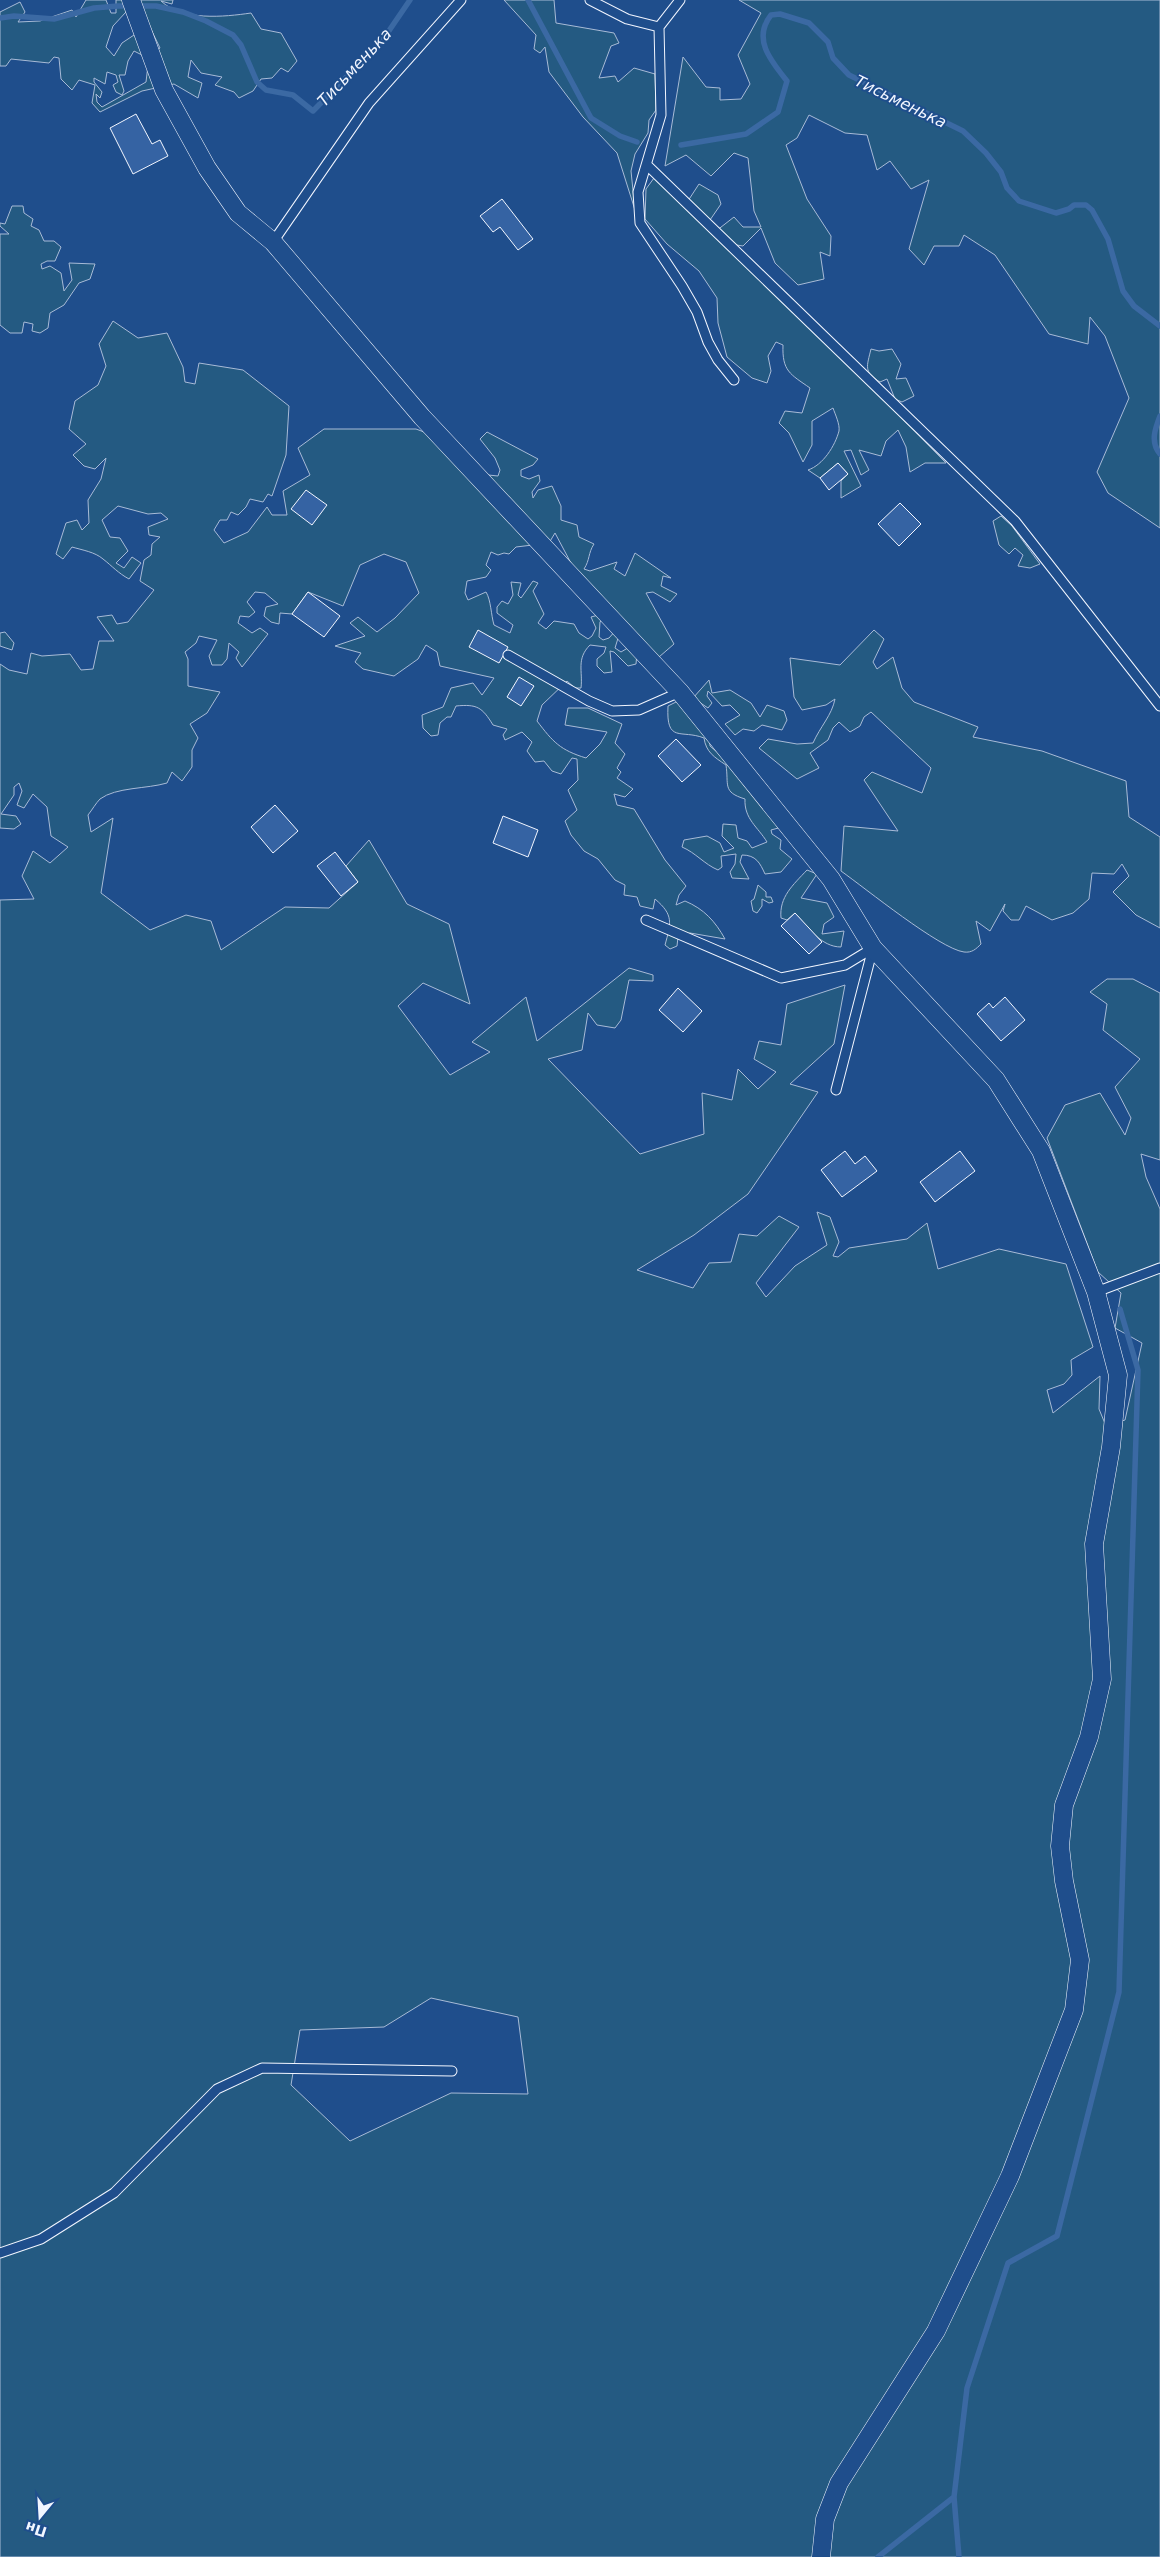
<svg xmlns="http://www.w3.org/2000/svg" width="1160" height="2557" font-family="'DejaVu Sans',sans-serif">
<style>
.green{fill:#245a82;stroke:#a8bbd7;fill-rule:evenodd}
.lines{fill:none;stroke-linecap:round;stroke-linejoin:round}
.stream{stroke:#3b69a3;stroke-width:5.5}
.building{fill:#3563a3;stroke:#f2f6ff}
.service-casing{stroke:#f2f6ff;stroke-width:11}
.minor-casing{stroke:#f2f6ff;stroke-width:19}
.service{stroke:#1f4e8c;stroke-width:9}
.minor{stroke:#1f4e8c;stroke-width:18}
.labels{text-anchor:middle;stroke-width:4;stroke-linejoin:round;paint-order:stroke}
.water-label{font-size:16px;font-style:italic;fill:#f2f6ff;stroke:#1f4e8c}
</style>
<rect width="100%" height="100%" fill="#1f4e8c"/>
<!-- green -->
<path class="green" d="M86 0H106L111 13H116V0H123L126 12 113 26 106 47 114 56 122 43 134 35 141 42 144 56 134 51 128 61 125 75H119L124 91 122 95 116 92 113 85 118 82 116 75 107 72 105 84 94 78V82L102 92 100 98 96 94 97 102 102 107 146 82 149 57 160 48 137 0H173L172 4 161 1C182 21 224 17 251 13L261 29 281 33 297 61 288 72 281 68 272 78 261 79 253 91 239 98 234 92 215 85 222 77 201 73 191 60 188 77 202 83 198 98 174 84 142 91 100 112 92 103 95 85 79 80 72 90 61 79 59 58 54 57 49 63 11 59 6 66H0V12L20 2 25 12 18 22 40 21 72 10 76 17Z
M504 0H554L556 23 614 33 619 43 611 46 599 78 615 76 618 82 634 68 655 74 656 110 649 120 648 133 635 154 631 171 635 210 617 153 583 117 549 72 545 47 540 53 534 49 536 35Z
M739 0H1160V528L1108 493 1097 472 1129 398 1105 336 1090 317 1088 344 1049 334 995 255 964 235 959 246H934L924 265 909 249 929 180 911 189 890 161 877 170 867 135 845 133 809 115 797 138 786 145 807 199 831 236 830 256 820 252 824 279 798 285 775 263 761 228 743 246 730 244 946 463H925L910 472 906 447 898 430 886 441 881 456 859 450 869 470 861 475 851 450 844 451 861 486 841 498V481L848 474 838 463 820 478 808 470C823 465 835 446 839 431 840 424 835 414 833 408L812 421V445L803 462 789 433 779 423 785 411 802 413 810 388C790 374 782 371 783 345L776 342 768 356 771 371 767 383 752 378 727 357 718 323 717 298 699 271 667 244 645 219 646 189 654 178 684 207 699 184 718 195 721 204 710 220 716 231 734 217 743 227H761L754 211 748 158 734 153 711 176 686 155 665 166 683 57 706 87 720 88V100L741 99 750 84 738 55 761 13Z
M12 206H23L24 213 33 219 31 226 39 230 44 241H54L61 247 55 261H47L41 264 42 269 50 266 61 273 64 291 72 280 69 263 95 264 90 279 79 283 64 305 50 313 48 328 40 333 32 331 33 324 24 322 22 333H10L0 325V234H9L0 226V223L5 224Z
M113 321 138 338 167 333 183 367 185 382 195 384 199 363 243 370 289 406 286 455 272 496 268 494 263 502 250 499 246 507 238 515 231 512 227 520H220L214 530 224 543 248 532 267 507 272 515H287L283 491 310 475 298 448 324 429H416L432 435 469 473 498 476 500 470 495 458 480 439 487 432 538 459 533 465 521 470V476L529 479 539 475 540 481 532 492 533 498 538 490 552 486 561 506V520L577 525 579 537 594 544C588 553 590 560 584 569L590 571 617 562 614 569 625 576 635 553 671 578 663 576 661 586 677 594 670 602 653 592 646 593 674 644 659 657 572 565 555 533 549 543 516 547 509 554 504 553 498 555 491 552 486 565 491 570 486 577 467 581 465 593 468 600 486 592C491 600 491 615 494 625L510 633 513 625 497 613V607L502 601 508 604 513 595 511 582 521 583 518 595 521 598 533 581 538 583 533 591 544 614 538 623 546 629 554 621 574 624 579 633 588 639 592 636 596 628 591 617 602 614 603 618 600 622 599 637 603 640 609 638 616 630 619 635 615 648 621 652 631 646 637 653 636 664 628 666 614 652 610 651 612 672 604 673 597 666V659L604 653 606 647 590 645C576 659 583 671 581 688H575L567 681 542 705 537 721C553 742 560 750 586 758L600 744 607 732 565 725 568 708H588L622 724 615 743 625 754 617 768 621 772 617 778 633 789 625 797 614 794 617 805 634 809 665 860 686 886 679 895 676 905 685 901C704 909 715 921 725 939L690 933 678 937 677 946 670 949 665 945C671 923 674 915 655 899L653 909 640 906 637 897 624 895 625 885 615 880 598 859 584 851 571 835 565 821 577 810 568 790 578 780 577 759 572 758 561 774 552 771 544 761 535 762 527 751 532 742 522 732 505 740 503 735 507 729 493 725C482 707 477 704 456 706L451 717H447L440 723 438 735 431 736 423 728 422 715 443 707 451 688 473 683 482 695 494 678 440 666 437 652 426 645 418 659 394 676 363 669 355 662 361 653 335 646 365 636 350 623 358 617 377 632 395 618 419 593 406 562 384 554 360 565 343 606 308 592 292 614 280 613 279 624 271 622 264 616 266 607 278 604 265 593 255 592 247 602 255 612 249 617 240 616 238 623 252 633 260 628 268 634 242 667 236 658 239 652 229 643 227 659 222 665H212L209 656 217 640 199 636 196 643 185 652 188 659V686L220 692 207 713 190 724 198 738 192 750V767L182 781 172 772 167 783C147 789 116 787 100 799 96 803 92 810 88 815L91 832 113 818 101 893 150 930 186 915 211 921 221 950 285 907 329 908 358 882 346 866 369 840 407 904 449 924 470 1004 423 983 398 1006 450 1075 490 1052 472 1042 526 997 537 1041 629 968 653 975V981L629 980 621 1020 615 1028 597 1025 588 1013 582 1050 548 1059 640 1154 704 1134 702 1093 732 1100 738 1069 758 1089 776 1072 754 1059 759 1041 781 1045 787 1004 845 985 834 1044 790 1084 818 1092 748 1194 694 1235 637 1270 693 1288 709 1263 731 1262 739 1234 757 1236 779 1216 799 1227 756 1283 766 1297 795 1266 827 1245 817 1212 830 1217 839 1242 833 1256 838 1257 849 1248 907 1239 927 1223 938 1269 999 1249 1066 1264 1093 1347 1071 1360 1072 1375 1064 1384 1047 1390 1053 1413 1100 1376 1099 1409 1106 1426 1125 1420 1142 1343 1115 1328 1121 1293 1098 1272 1047 1138 1065 1105 1100 1093 1125 1135 1131 1118 1115 1087 1140 1059 1103 1030 1107 1004 1090 992 1107 979H1133L1160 993V1160L1141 1154 1146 1177 1160 1209V2557H0V900L34 899 22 876 33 851 50 863 68 847 51 836 47 807 33 794 24 808 17 805 22 791 19 783 14 787V795L1 814 16 816 21 824 14 829 0 828V664L9 670 27 674 31 653 42 656 70 654 81 670 93 669 99 641H114L97 617 112 615 117 624 128 622 154 590 140 581 144 560 151 555 152 544 160 537 149 535 148 527 168 519 161 513 148 514 118 506 102 520 110 537 120 538 128 551 116 563 124 568 132 557 141 563 129 579C118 573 112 566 103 559 95 552 82 550 72 547L63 559 56 554 66 523 77 520 82 530 89 523 88 500 101 479 106 458 95 469 84 466 73 455 86 444 69 429 75 401 98 385 106 366 99 344ZM431 1998 518 2017 528 2094 451 2093 350 2141 291 2085 300 2030 384 2027Z
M871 349 879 351 892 349 901 364 896 379 906 378 914 396 902 402 895 399 887 379 880 382C863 372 867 366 871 349Z
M1001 516 1012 526 1040 564 1030 568 1018 566 1023 555 1015 548 1009 554 999 545 993 521Z
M874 630 884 639 873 662 877 669 893 657 902 688 914 702 978 727 973 737 1042 751 1126 781 1129 817 1160 837V928L1136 915 1113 892 1129 876 1122 864 1114 874 1092 873 1089 899 1073 913 1052 920 1026 906 1019 920H1011L1003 911 1005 904 990 931 976 921 981 944C976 949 972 953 964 952 940 949 865 888 841 871L844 826 898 831 864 780 872 772 922 793 931 768 871 712 864 717 860 726 850 732 839 722 833 728 828 740 810 753 819 768 797 779 759 748 768 739 797 744 813 743C820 727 832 715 835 699L826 705 802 710 794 697 790 658 840 665Z
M5 632 14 643 12 650 0 646V633Z
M709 680 712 693 730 690 751 703 760 717 767 705 784 711 787 720 782 730 762 725 754 731 743 729 735 735 725 724 740 715 730 705 722 706 708 691 707 696 712 703 708 708 693 698Z
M680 700 709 733 710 746 726 760 782 827 771 830 772 834 781 840 780 849 792 859 781 872 765 874C760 863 756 855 742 855L740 862 749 879 732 878 730 872 735 864 736 854 721 856 722 867 718 870C704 864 696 853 682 847L684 840 707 836 720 843 724 852 734 848 722 836 723 824 736 825 738 838 747 841 752 848 767 842C758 827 744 819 745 799 722 792 729 785 726 765 714 757 706 752 704 738 681 729 666 744 668 706Z
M807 870 817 874 801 898 827 903 834 917 824 924 822 934 844 931 841 947C821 947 808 927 795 913L787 920 781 918C779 897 793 885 807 870Z
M758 885 766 892V897H771L773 902 769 903 762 899V906L757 913 753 911 751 901 754 899Z"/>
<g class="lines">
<!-- stream -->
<path class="stream" d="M528 0 591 118 620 136 637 142
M0 18 14 16 54 19 94 8 118 6H156L183 12 206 21 233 35 241 45 257 82 266 90 293 95 313 111 382 41 410 0
M681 145 746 134 778 112 787 81C771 61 752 39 771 15L780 14 809 23 828 42 833 58 849 75 963 131 986 153 1001 172 1007 188 1019 201 1056 213 1069 209 1074 205H1086L1092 210 1108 239 1123 291 1134 306 1160 326
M1160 416C1155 429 1150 442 1160 454
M878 2557 954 2497
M959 2557 954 2497 967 2388 1008 2263 1057 2236 1119 1992 1138 1370 1120 1309"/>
</g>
<!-- building -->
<path class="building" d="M136 114 152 144 160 140 168 156 133 174 110 128Z
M502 199 533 239 518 250 500 227 493 232 480 216Z
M838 463 848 474 829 490 820 478Z
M306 490 327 505 312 525 291 509Z
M900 503 921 524 899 546 878 524Z
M308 592 340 616 324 637 292 614Z
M478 630 508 647 499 663 469 647Z
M519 677 534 686 521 706 507 697Z
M676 739 701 765 682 782 658 756Z
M275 805 298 831 273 853 251 827Z
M503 816 538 830 528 857 493 843Z
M335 852 358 882 341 896 317 866Z
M795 913 822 942 809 954 781 926Z
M678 988 702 1011 683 1032 659 1010Z
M1005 997 1025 1020 1001 1041 977 1014 989 1003 993 1008Z
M845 1151 855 1164 865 1156 877 1171 842 1197 821 1170Z
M960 1151 975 1171 935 1202 920 1182Z"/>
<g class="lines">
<!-- service casing -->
<g class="service-casing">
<path id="service" d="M590 0 627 19 659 27 680 0
M659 27 661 115 638 192 640 223 682 286 697 312 708 342 718 360 734 380
M647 165 1015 521 1160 706
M273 242 369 103 461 0
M508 655 589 701 612 711 639 710 680 692
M646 920 781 978 845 965 873 948
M836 1090 873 948
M1096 1292 1160 1268
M0 2253 41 2239 114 2193 217 2089 262 2068 452 2071"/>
</g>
<!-- minor casing -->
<g class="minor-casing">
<path id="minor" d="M131 0 164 90 207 168 238 213 273 242 422 417 680 692 831 879 873 948 996 1080 1041 1151 1096 1292 1118 1375 1111 1447 1094 1544 1102 1679 1089 1737 1064 1805 1060 1846 1064 1881 1080 1960 1074 2010 1010 2176 936 2331 839 2483 825 2519 821 2557"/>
</g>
<!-- service -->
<use href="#service" class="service"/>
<!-- minor -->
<use href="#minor" class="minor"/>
</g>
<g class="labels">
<!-- water labels -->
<g class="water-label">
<text transform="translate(354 67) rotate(-47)" y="6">Тисьменька</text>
<text transform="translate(901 101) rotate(26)" y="6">Тисьменька</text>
</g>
</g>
<!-- north arrow -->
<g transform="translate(40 2517) rotate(198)" stroke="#1f4e8c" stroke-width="4" paint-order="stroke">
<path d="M0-4L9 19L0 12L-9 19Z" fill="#f2f6ff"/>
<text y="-8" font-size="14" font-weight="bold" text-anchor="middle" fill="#f2f6ff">Пн</text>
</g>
</svg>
